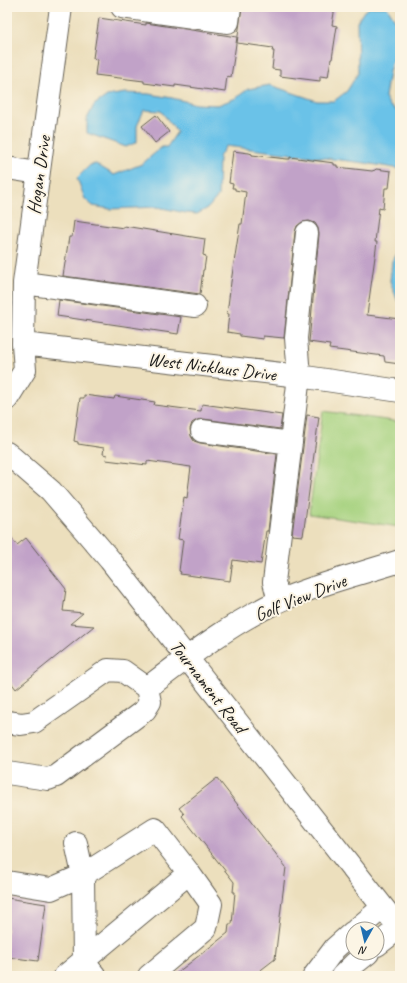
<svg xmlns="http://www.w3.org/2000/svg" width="407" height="983" font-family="Caveat,sans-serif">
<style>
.green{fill:#a6d27f;stroke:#61774e}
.water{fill:#6bc2e8;stroke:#446f82}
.building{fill:#c1a2c8}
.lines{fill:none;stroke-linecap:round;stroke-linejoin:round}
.minor-casing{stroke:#656054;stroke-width:24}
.minor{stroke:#fff;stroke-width:22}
.labels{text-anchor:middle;stroke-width:4;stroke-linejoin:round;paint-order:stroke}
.street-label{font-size:19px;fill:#1c1c1c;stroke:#fcf5e5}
</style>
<rect width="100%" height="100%" fill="#fcf5e5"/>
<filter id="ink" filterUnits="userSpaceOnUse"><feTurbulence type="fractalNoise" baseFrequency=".025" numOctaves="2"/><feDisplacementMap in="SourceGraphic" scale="8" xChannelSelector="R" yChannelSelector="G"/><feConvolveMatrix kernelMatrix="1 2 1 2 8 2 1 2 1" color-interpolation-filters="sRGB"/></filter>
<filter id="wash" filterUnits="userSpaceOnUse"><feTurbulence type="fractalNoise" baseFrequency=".012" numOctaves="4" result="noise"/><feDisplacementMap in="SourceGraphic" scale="16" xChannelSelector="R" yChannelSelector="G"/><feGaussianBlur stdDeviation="0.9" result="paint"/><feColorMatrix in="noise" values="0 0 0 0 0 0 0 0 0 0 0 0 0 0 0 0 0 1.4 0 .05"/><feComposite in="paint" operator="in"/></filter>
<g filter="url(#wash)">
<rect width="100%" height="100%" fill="#ecdfbd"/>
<!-- green -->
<path class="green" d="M323 411 400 422V527L309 514Z"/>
<!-- water -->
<path class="water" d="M371 7H387L397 23 395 51 389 72 385 97 390 106 400 113V169L365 163 226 146 219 157 218 196 208 208 197 214 186 213 157 207 110 209 93 206 85 199 77 178 90 165 96 164 114 175 142 164 162 147H167L177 132 161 111 144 110 137 126V142L126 147 87 133V119L94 105 107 96 125 93 149 94 172 98 196 104 218 105 236 98 248 89 270 85 317 101H334L347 91 358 73 357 22 364 11Z
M400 246V303L398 302 390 281 392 261Z"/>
<g id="blocks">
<!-- building -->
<path class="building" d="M242 7H335L332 25 337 26 332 59H331L328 77 320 76V81L280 76V70L272 69 274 51H272L273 48 237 43Z
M99 18 146 25V23L237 37 231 77 227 76 225 92 175 85V87L144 83V81L95 75 97 59 93 58Z
M156 115 169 132 155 143 142 126Z
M233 151 249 153 252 154V155L287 159H290V157L334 163V165H337V167L372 171 375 170 376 169 391 171 389 188H385L383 209 379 208 375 242H377L367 315 400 319V364L385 362 384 356 329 349 330 345 309 342 319 234 318 228 315 223 309 221 302 222 297 226 295 232 284 338 263 336V339L240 336V334L227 332 229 314H227L231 282 240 224H242L246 192 235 190V188H232L233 184 229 183Z
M74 221 124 228V226L205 239 203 255 206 256 204 270H203L200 294 63 276 69 237H72Z
M59 300 181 317 178 334 57 316Z
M84 395 114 399 115 396 155 402 154 405 201 411 202 404 282 415 280 429 203 419 197 420 192 423 190 429 191 436 194 441 200 443 277 454 268 531H266L261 564 233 560 230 581 180 574 181 572 179 571 183 540 178 539 184 497 187 498 191 467 147 461V465L106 460 107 455 103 454 104 448 78 444V442L74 441 80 398H84Z
M307 415 319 417 303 536 292 535Z
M7 532 17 545 26 538 66 589 63 611 83 613 70 624 94 626 16 689 7 677Z
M217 778 286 867 275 959 253 976H173L228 933 229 924H232L235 892H233L234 882 182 816 184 814 179 808Z
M7 898 46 904 38 961 7 957Z"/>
</g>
</g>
<g filter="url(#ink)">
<use href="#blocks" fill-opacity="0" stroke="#656054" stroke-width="1"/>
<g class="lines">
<!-- minor casing -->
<g class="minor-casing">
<path id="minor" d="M122 7 228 22 230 7
M7 168 38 173
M24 283 195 306
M23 344 299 376 400 391
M7 399 25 370 23 344 24 283 61 7
M202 431 291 443
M7 453 51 491 110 560 400 929
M279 601 274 582 299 376 296 338 307 233
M147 688C189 656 231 623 279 601 317 584 360 574 400 561
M7 722 21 724 34 722 108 670 123 671 147 688 150 702 145 710 56 776 48 779 7 773
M76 843 83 875 84 962 95 976
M7 882 51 889 83 875 155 829 189 873 211 904 206 928 149 976
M357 929 382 908
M377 945 399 928
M65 976 189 873
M314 976 335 948 353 932
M342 976 354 964 368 953"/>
</g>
<!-- minor -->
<use href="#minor" class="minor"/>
</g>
</g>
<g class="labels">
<!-- street labels -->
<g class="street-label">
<text transform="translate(38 175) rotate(-82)" y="7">Hogan Drive</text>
<text transform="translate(212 366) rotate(7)" y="7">West Nicklaus Drive</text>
<text transform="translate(300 597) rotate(-22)" y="7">Golf View Drive</text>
<text transform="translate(209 686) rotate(52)" y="7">Tournament Road</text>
</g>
</g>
<!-- margin -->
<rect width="407" height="983" fill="none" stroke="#fcf5e5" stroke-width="24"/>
<!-- north arrow -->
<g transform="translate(365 941) rotate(188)"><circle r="19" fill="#fcf5e5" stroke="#a29e95"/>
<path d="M0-3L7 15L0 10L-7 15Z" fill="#1f6fb2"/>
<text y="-6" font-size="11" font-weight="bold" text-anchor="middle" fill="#1c1c1c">N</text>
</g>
</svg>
